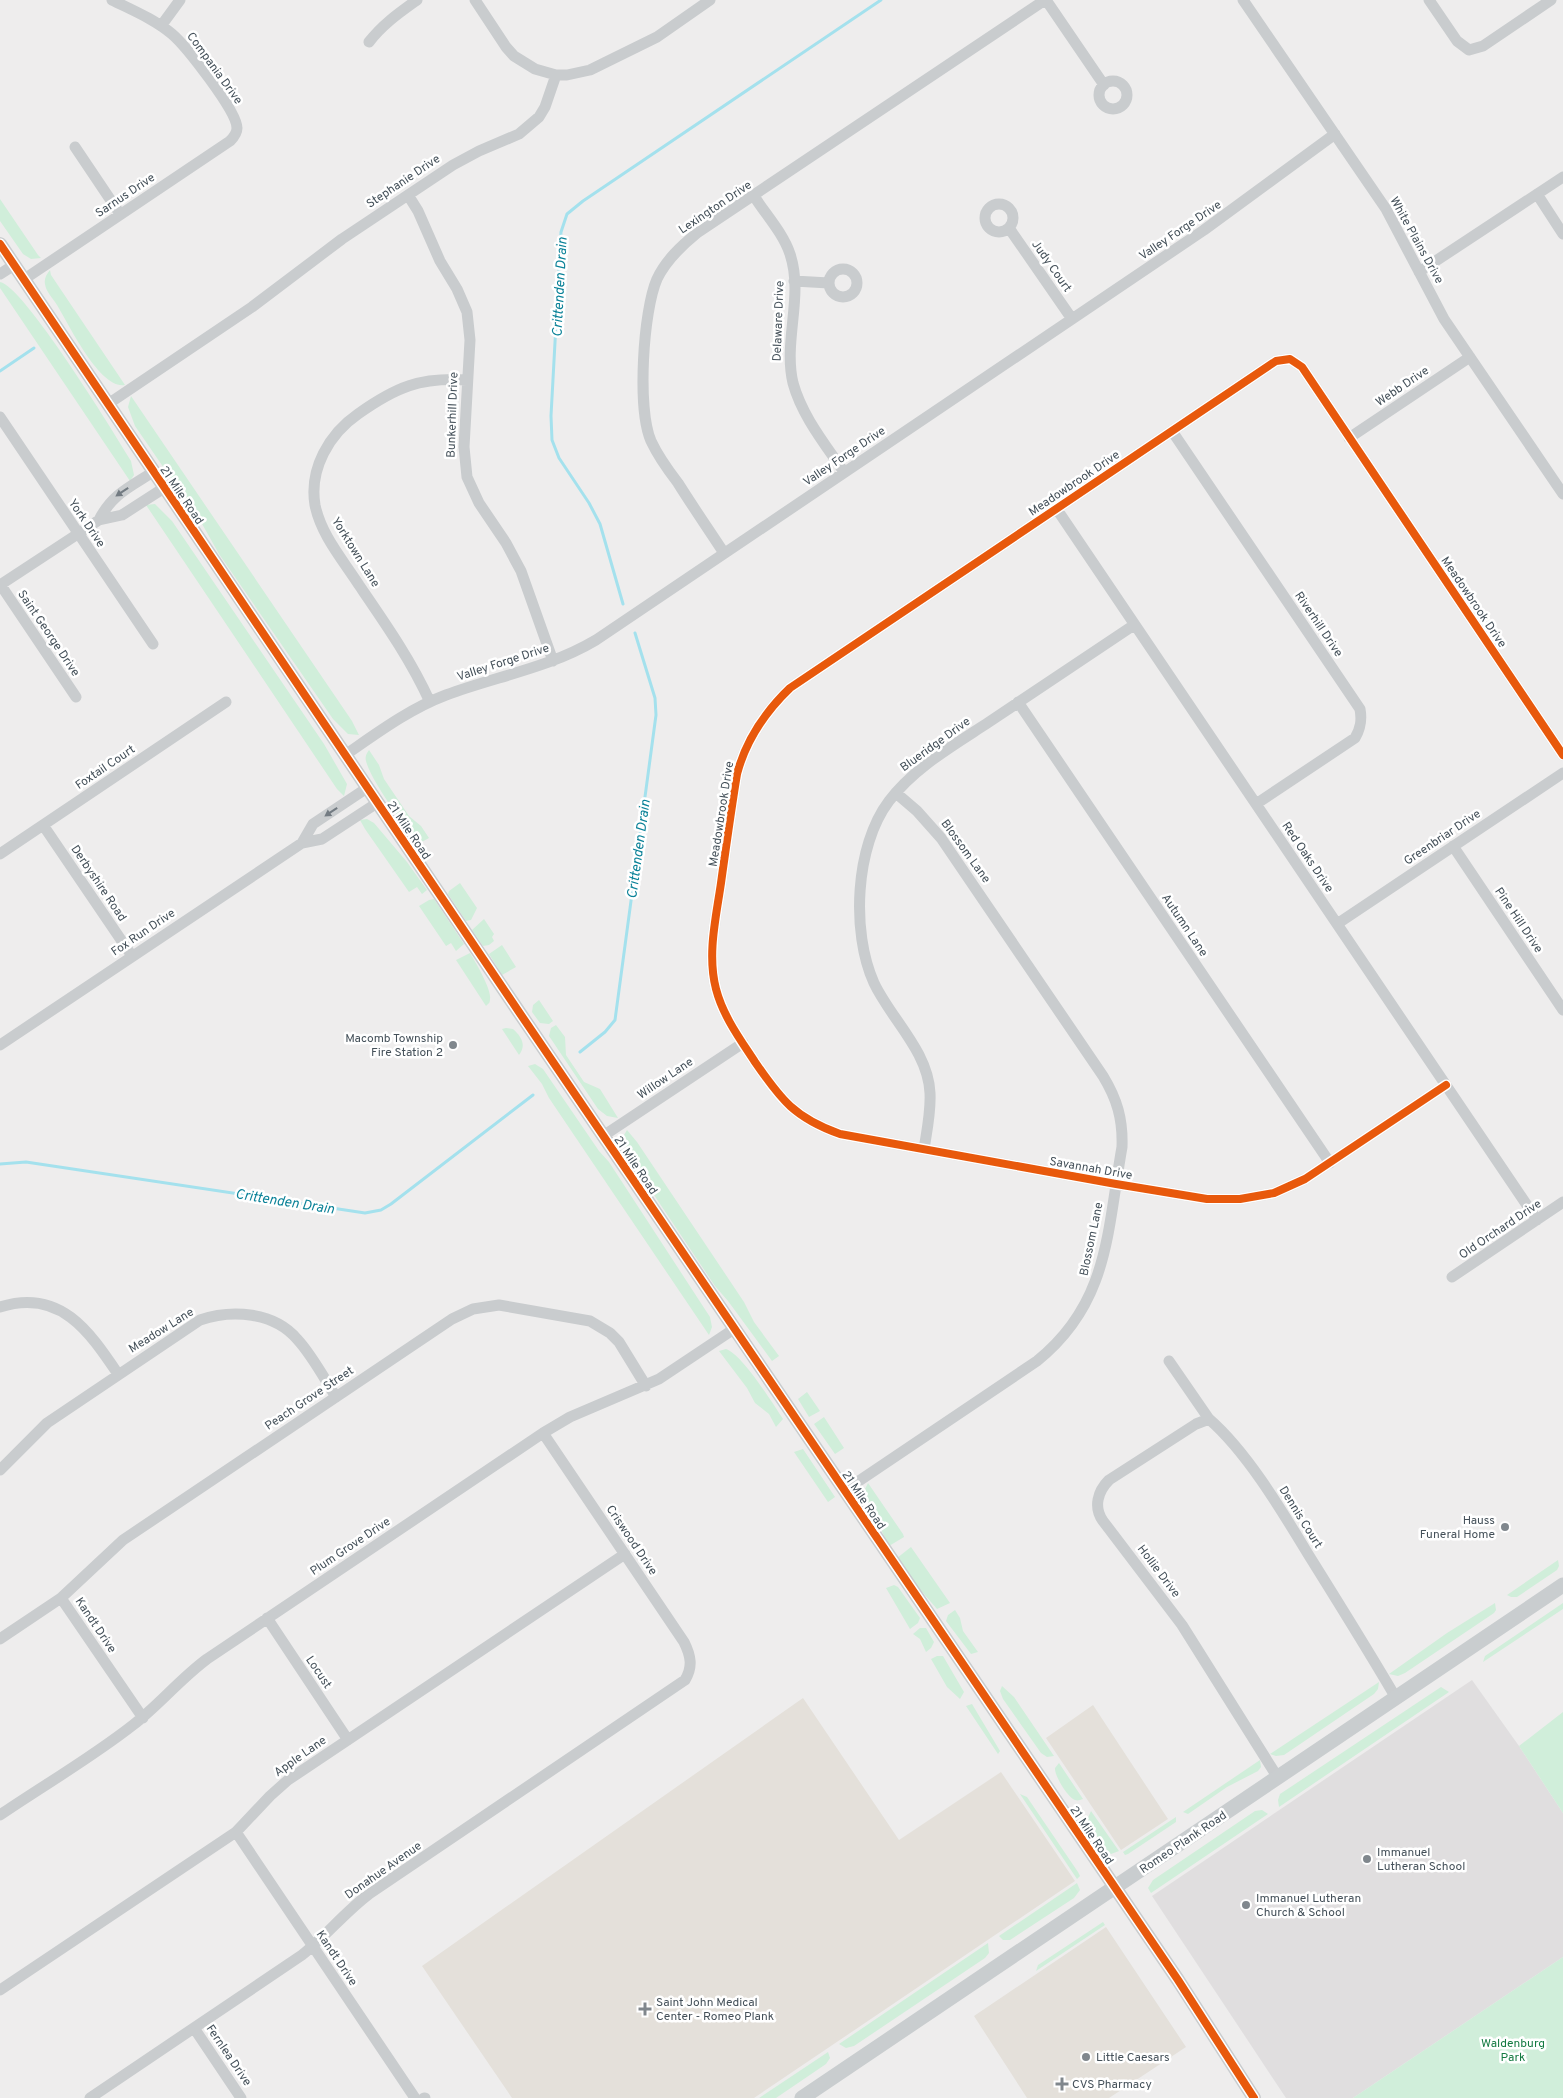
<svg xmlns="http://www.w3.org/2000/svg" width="1563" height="2098" font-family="Overpass,sans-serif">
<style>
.commercial{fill:#e4e0da}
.education{fill:#e0dedf}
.green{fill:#d0eeda}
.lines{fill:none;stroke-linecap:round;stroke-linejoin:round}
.stream{stroke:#a4e1ed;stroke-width:3}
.minor{stroke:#c9ccce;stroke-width:11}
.tertiary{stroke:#c9ccce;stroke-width:14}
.secondary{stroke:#c9cdcf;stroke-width:15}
.cycleway-casing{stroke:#fff;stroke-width:11}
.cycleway{stroke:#e8590c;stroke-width:8}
.oneway{fill:#737b82}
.poi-dot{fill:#80878d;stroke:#fff;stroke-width:2}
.labels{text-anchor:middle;stroke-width:5;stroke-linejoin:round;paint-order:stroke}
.street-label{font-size:12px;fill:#445059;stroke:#fff}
.poi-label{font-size:12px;fill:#445059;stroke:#fff;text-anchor:start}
.park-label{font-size:12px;fill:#157b42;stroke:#fff}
.water-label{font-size:14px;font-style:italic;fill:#0b8298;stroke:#fff}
</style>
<rect width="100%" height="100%" fill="#eeeded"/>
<!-- commercial -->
<path class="commercial" d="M803 1698 899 1840 1001 1772 1075 1881 754 2098H512L422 1966Z
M1093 1705 1168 1819 1121 1850 1046 1738Z
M1106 1927 1186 2047 1109 2098H1027L974 2016Z"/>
<!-- education -->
<path class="education" d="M1472 1680 1519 1746 1563 1813V1957L1353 2098H1286L1152 1896Z"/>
<!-- green -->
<path class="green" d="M0 199 38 255 41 258 31 259 23 254 0 221Z
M50 270 51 275 125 385C100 390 68 323 57 305 53 298 46 292 45 284 44 279 46 275 50 270Z
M0 282C23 285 115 434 131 461L134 475 130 481 0 288Z
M131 396 352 721 359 735 348 734 333 719 219 554 201 522 135 426 128 407Z
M155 504 172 521 324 744 347 784 344 796 337 789 146 505Z
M369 750 379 765 384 779 409 816 421 826 429 838 420 843H417C404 824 371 781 366 761 365 757 366 754 369 750Z
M367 819 374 823 407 862 427 890 422 894 417 887 409 892 365 829 360 820Z
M460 883 477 908 471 920 466 921 448 894 449 891Z
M434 899 464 944 456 951 451 943 446 946 419 906 429 900Z
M484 919 494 934 492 937 494 941 489 945 483 946 472 930Z
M502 945 516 967 502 975 489 954Z
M470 953C475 961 492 990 490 999 490 1003 489 1003 486 1006L456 960Z
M539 1000 553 1021 549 1024 540 1023 532 1012 533 1005Z
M556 1025 565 1037 566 1055 584 1082 600 1089 618 1118 607 1116 598 1109 549 1036 551 1028Z
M506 1028 513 1029C521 1036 527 1045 519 1055L502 1029Z
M535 1064 543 1069 599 1151 609 1162 710 1317 712 1327 709 1335 549 1098 542 1084 528 1066Z
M627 1130 637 1142 744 1302 754 1322 779 1356 772 1361 728 1301 715 1286 652 1192 625 1143 624 1135Z
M726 1349C742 1354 773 1404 783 1419L776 1427 769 1414 755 1403 747 1388 719 1351Z
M807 1392 820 1411 809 1417 798 1399Z
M824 1417 844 1448 835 1454 814 1424Z
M803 1449 835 1497 828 1502 794 1452Z
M868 1483 903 1534 904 1537 889 1546 865 1497V1489Z
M911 1547 950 1603 937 1609 918 1587 897 1558Z
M1558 1560 1559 1566 1557 1570 1517 1597H1511L1507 1595Z
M894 1585 898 1587 920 1618 918 1623 910 1629 886 1588Z
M1495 1603 1496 1610 1494 1613 1405 1673 1398 1676 1389 1674 1447 1633Z
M1563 1603V1609L1483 1662 1485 1656Z
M955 1610 960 1618 963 1631 978 1652 971 1654 946 1621 948 1615Z
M920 1628H926L934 1642 931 1648 926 1652 920 1639 913 1634Z
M937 1656H943L964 1692 960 1699 947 1687 931 1659Z
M1379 1682 1378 1689 1374 1694 1284 1755 1276 1756 1270 1754Z
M1002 1686 1014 1697 1054 1756 1047 1757 1041 1753 1003 1699 1000 1691Z
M1441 1687 1449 1692 1279 1807 1278 1800 1280 1794Z
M972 1704 1000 1751 998 1754 966 1706Z
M1563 1712V1813L1519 1746Z
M1260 1760 1261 1767 1258 1771 1227 1787 1188 1814 1183 1812Z
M1059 1763 1083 1799C1080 1800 1078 1801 1075 1800 1068 1798 1054 1775 1055 1768Z
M1020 1794 1027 1797 1078 1872 1080 1876 1077 1879Z
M1262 1810 1268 1814 1151 1893 1148 1888 1153 1880 1255 1811Z
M1091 1811 1119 1851 1111 1854 1104 1848 1087 1820Z
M1176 1817V1822L1128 1854 1125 1855 1123 1852Z
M1077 1883 1080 1890 1074 1898 1010 1940H1003L999 1936Z
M1103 1922 1105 1925 1036 1971 1038 1965Z
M988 1943 989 1953 985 1958 854 2046 846 2048 839 2044Z
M1563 1957V2098H1353Z
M828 2052 830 2058 826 2064 776 2098H759Z"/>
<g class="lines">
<!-- stream -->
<path class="stream" d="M0 371 34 348
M623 604 600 524 589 503 559 458 552 440 551 416 561 232 567 214 583 201 881 0
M580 1052 605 1032 615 1020 656 715 655 698 635 633
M0 1164 26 1162 365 1213 381 1210 391 1204 533 1095"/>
<!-- minor -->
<path class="minor" d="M475 0 506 47 514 56 535 69 556 75H567L590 70 657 37 710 0
M1046 0 1104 85
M1243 0 1386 209 1444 319 1563 494
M1429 0 1457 41 1469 50 1483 46 1551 0
M161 26 180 0
M369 42C383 24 399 13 417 0
M1099 95a14 14 0 1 1 28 0a14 14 0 1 1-28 0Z
M75 147 120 214
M1537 194 1563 234
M408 195 418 211 440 261 457 289 467 312 470 340 464 447 467 477 479 503 506 543 521 571 553 661
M754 196C766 215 783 233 790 254 804 296 783 341 793 383 802 416 825 444 844 472
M985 218a14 14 0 1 1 28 0a14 14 0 1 1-28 0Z
M1009 228 1072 319
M829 283a14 14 0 1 1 28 0a14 14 0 1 1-28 0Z
M1419 272 1563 177
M0 274 14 265
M23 280 230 141C234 137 237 133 237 128 237 111 186 46 172 34 154 19 132 10 112 0
M794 281 829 283
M108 404 252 307 342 239 453 165 479 151 519 134 539 117 545 107 556 75
M0 417 153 644
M1172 431 1360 709C1362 720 1361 728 1355 738L1256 804
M1349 438 1470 357
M1056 508 1537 1220
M99 520C112 494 130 487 153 472
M724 553C709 530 693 507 678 483 668 470 658 456 651 441 637 409 643 311 657 279 666 260 681 246 697 233L1045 0
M0 584 76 697
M0 585 99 520 122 515 164 488
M430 702C411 660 385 623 359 585 343 560 321 535 315 505 309 469 329 434 358 414 396 387 420 377 467 380
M1018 702 1330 1163
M345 755C377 733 409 709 446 695 497 676 549 668 596 640L1204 230 1335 134
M43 825 132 956
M302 843 313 824 367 788
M1453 846 1563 1010
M0 854 226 702
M1337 924 1563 773
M0 1045 302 843 322 839 377 803
M1446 1085 1305 1179 1274 1193 1240 1199H1207L1116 1184 840 1134C795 1118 781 1100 755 1062 740 1039 723 1016 716 989 707 954 716 918 721 883 726 847 731 810 737 774 746 740 764 713 790 688L1276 361 1290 359 1302 367 1563 755
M603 1136 743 1043
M924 1149C927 1130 931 1112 930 1093 928 1051 891 1019 874 983 851 932 855 846 889 801 915 767 954 745 989 722 1038 689 1086 657 1134 625
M1452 1277 1563 1202
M0 1307C60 1288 89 1331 118 1374
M1169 1361 1209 1419C1247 1452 1282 1511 1308 1554 1338 1602 1368 1650 1396 1698
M1209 1419 1196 1424 1109 1480C1098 1491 1093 1507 1103 1521L1182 1625 1278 1778
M0 1470 47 1423 200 1320C232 1309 274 1312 297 1339 312 1355 324 1378 336 1397
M844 1491 1037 1361C1109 1303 1107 1232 1122 1147 1123 1119 1117 1099 1103 1076L941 838 917 811 896 793
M61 1598 143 1718
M267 1618 348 1740
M0 1639 61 1598 123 1540 452 1319 473 1309 499 1305 590 1321 610 1333 619 1342 646 1386
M0 1815C44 1785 91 1758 133 1725 159 1705 180 1679 207 1659L543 1433 570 1417 659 1379 734 1329
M236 1832 415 2098
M0 1990 236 1832 270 1796 288 1780 625 1554
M194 2028 241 2098
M90 2098 302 1955C326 1936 345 1912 369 1894L685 1680C693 1667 691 1656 684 1642L543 1433
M424 2098H425"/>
<!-- tertiary -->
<path class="tertiary" d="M0 244 519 1012 1178 1980 1254 2098"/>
<!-- secondary -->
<path class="secondary" d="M802 2098 1563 1585"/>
<!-- cycleway casing -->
<g class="cycleway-casing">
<path id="cycleway" d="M0 244 519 1012 1178 1980 1254 2098
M1446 1085 1305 1179 1274 1193 1240 1199H1207L1116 1184 840 1134C795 1118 781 1100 755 1062 740 1039 723 1016 716 989 707 954 716 918 721 883 726 847 731 810 737 774 746 740 764 713 790 688L1276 361 1290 359 1302 367 1563 755"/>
</g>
<!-- cycleway -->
<use href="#cycleway" class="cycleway"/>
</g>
<!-- one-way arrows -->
<defs><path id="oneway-solid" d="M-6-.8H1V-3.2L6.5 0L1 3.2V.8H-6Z" transform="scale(1.25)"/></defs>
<g class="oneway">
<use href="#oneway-solid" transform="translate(122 492) rotate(146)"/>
<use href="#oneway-solid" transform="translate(331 812) rotate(146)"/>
</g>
<!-- markers -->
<g class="poi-dot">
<circle cx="453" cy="1045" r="5"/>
<circle cx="1505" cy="1527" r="5"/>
<circle cx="1367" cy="1859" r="5"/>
<circle cx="1246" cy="1905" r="5"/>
<path d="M642.5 2001.5h5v5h5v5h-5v5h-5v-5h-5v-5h5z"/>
<circle cx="1086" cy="2057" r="5"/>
<path d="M1059.5 2076.5h5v5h5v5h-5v5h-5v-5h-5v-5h5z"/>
</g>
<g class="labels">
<!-- street labels -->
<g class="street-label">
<text transform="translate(215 68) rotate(54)" y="4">Compania Drive</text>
<text transform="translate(403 181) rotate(-34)" y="4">Stephanie Drive</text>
<text transform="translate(125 195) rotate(-34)" y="4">Sarnus Drive</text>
<text transform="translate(715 207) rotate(-34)" y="4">Lexington Drive</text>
<text transform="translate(1180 230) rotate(-34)" y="4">Valley Forge Drive</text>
<text transform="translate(1417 240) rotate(61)" y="4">White Plains Drive</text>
<text transform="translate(1052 266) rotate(55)" y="4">Judy Court</text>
<text transform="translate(778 321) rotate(-88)" y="4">Delaware Drive</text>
<text transform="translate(1402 386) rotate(-34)" y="4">Webb Drive</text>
<text transform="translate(452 415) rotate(-88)" y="4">Bunkerhill Drive</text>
<text transform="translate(844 456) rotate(-34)" y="4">Valley Forge Drive</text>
<text transform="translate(1074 483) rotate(-34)" y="4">Meadowbrook Drive</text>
<text transform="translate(182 495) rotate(56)" y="4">21 Mile Road</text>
<text transform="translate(87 523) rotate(56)" y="4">York Drive</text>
<text transform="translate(356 552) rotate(58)" y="4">Yorktown Lane</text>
<text transform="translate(1474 602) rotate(56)" y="4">Meadowbrook Drive</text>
<text transform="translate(1319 624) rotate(56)" y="4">Riverhill Drive</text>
<text transform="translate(49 633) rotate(56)" y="4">Saint George Drive</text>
<text transform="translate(503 662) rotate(-18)" y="4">Valley Forge Drive</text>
<text transform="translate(935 744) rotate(-36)" y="4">Blueridge Drive</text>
<text transform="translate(105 767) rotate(-34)" y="4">Foxtail Court</text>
<text transform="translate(721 814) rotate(-81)" y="4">Meadowbrook Drive</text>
<text transform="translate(409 830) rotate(56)" y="4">21 Mile Road</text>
<text transform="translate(1442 837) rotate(-34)" y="4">Greenbriar Drive</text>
<text transform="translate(966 851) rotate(54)" y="4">Blossom Lane</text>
<text transform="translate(1308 857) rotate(56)" y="4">Red Oaks Drive</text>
<text transform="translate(99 883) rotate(56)" y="4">Derbyshire Road</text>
<text transform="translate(1519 920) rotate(56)" y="4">Pine Hill Drive</text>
<text transform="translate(1185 925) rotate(56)" y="4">Autumn Lane</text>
<text transform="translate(143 932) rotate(-34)" y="4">Fox Run Drive</text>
<text transform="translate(665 1078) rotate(-34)" y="4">Willow Lane</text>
<text transform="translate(636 1165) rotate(56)" y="4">21 Mile Road</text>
<text transform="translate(1091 1168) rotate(10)" y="4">Savannah Drive</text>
<text transform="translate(1500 1229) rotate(-34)" y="4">Old Orchard Drive</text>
<text transform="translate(1091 1239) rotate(-78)" y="4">Blossom Lane</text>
<text transform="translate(161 1330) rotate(-32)" y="4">Meadow Lane</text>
<text transform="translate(309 1398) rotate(-34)" y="4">Peach Grove Street</text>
<text transform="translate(864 1500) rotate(56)" y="4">21 Mile Road</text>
<text transform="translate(1301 1517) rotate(58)" y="4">Dennis Court</text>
<text transform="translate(632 1540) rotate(56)" y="4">Criswood Drive</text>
<text transform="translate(350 1546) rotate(-34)" y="4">Plum Grove Drive</text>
<text transform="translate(1159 1571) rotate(53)" y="4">Hollie Drive</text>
<text transform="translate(96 1625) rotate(56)" y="4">Kandt Drive</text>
<text transform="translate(319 1672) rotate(56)" y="4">Locust</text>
<text transform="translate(300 1756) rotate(-35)" y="4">Apple Lane</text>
<text transform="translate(1092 1835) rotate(56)" y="4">21 Mile Road</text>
<text transform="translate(1183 1842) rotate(-34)" y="4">Romeo Plank Road</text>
<text transform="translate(383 1870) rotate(-35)" y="4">Donahue Avenue</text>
<text transform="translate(337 1958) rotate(56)" y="4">Kandt Drive</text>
<text transform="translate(229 2055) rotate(56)" y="4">Fernlea Drive</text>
</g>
<!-- poi labels -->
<g class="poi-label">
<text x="443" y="1042" text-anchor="end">Macomb Township<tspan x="443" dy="14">Fire Station 2</tspan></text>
<text x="1495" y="1524" text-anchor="end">Hauss<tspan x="1495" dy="14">Funeral Home</tspan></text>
<text x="1377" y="1856">Immanuel<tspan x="1377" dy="14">Lutheran School</tspan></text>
<text x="1256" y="1902">Immanuel Lutheran<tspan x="1256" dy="14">Church &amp; School</tspan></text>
<text x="656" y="2006">Saint John Medical<tspan x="656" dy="14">Center - Romeo Plank</tspan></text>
<text x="1096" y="2061">Little Caesars</text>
<text x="1072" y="2088">CVS Pharmacy</text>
</g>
<!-- park labels -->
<g class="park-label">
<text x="1513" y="2047">Waldenburg<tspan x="1513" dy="14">Park</tspan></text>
</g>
<!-- water labels -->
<g class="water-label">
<text transform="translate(559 287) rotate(-87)" y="5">Crittenden Drain</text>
<text transform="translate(638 849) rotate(-82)" y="5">Crittenden Drain</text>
<text transform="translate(285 1201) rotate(9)" y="5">Crittenden Drain</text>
</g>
</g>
</svg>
